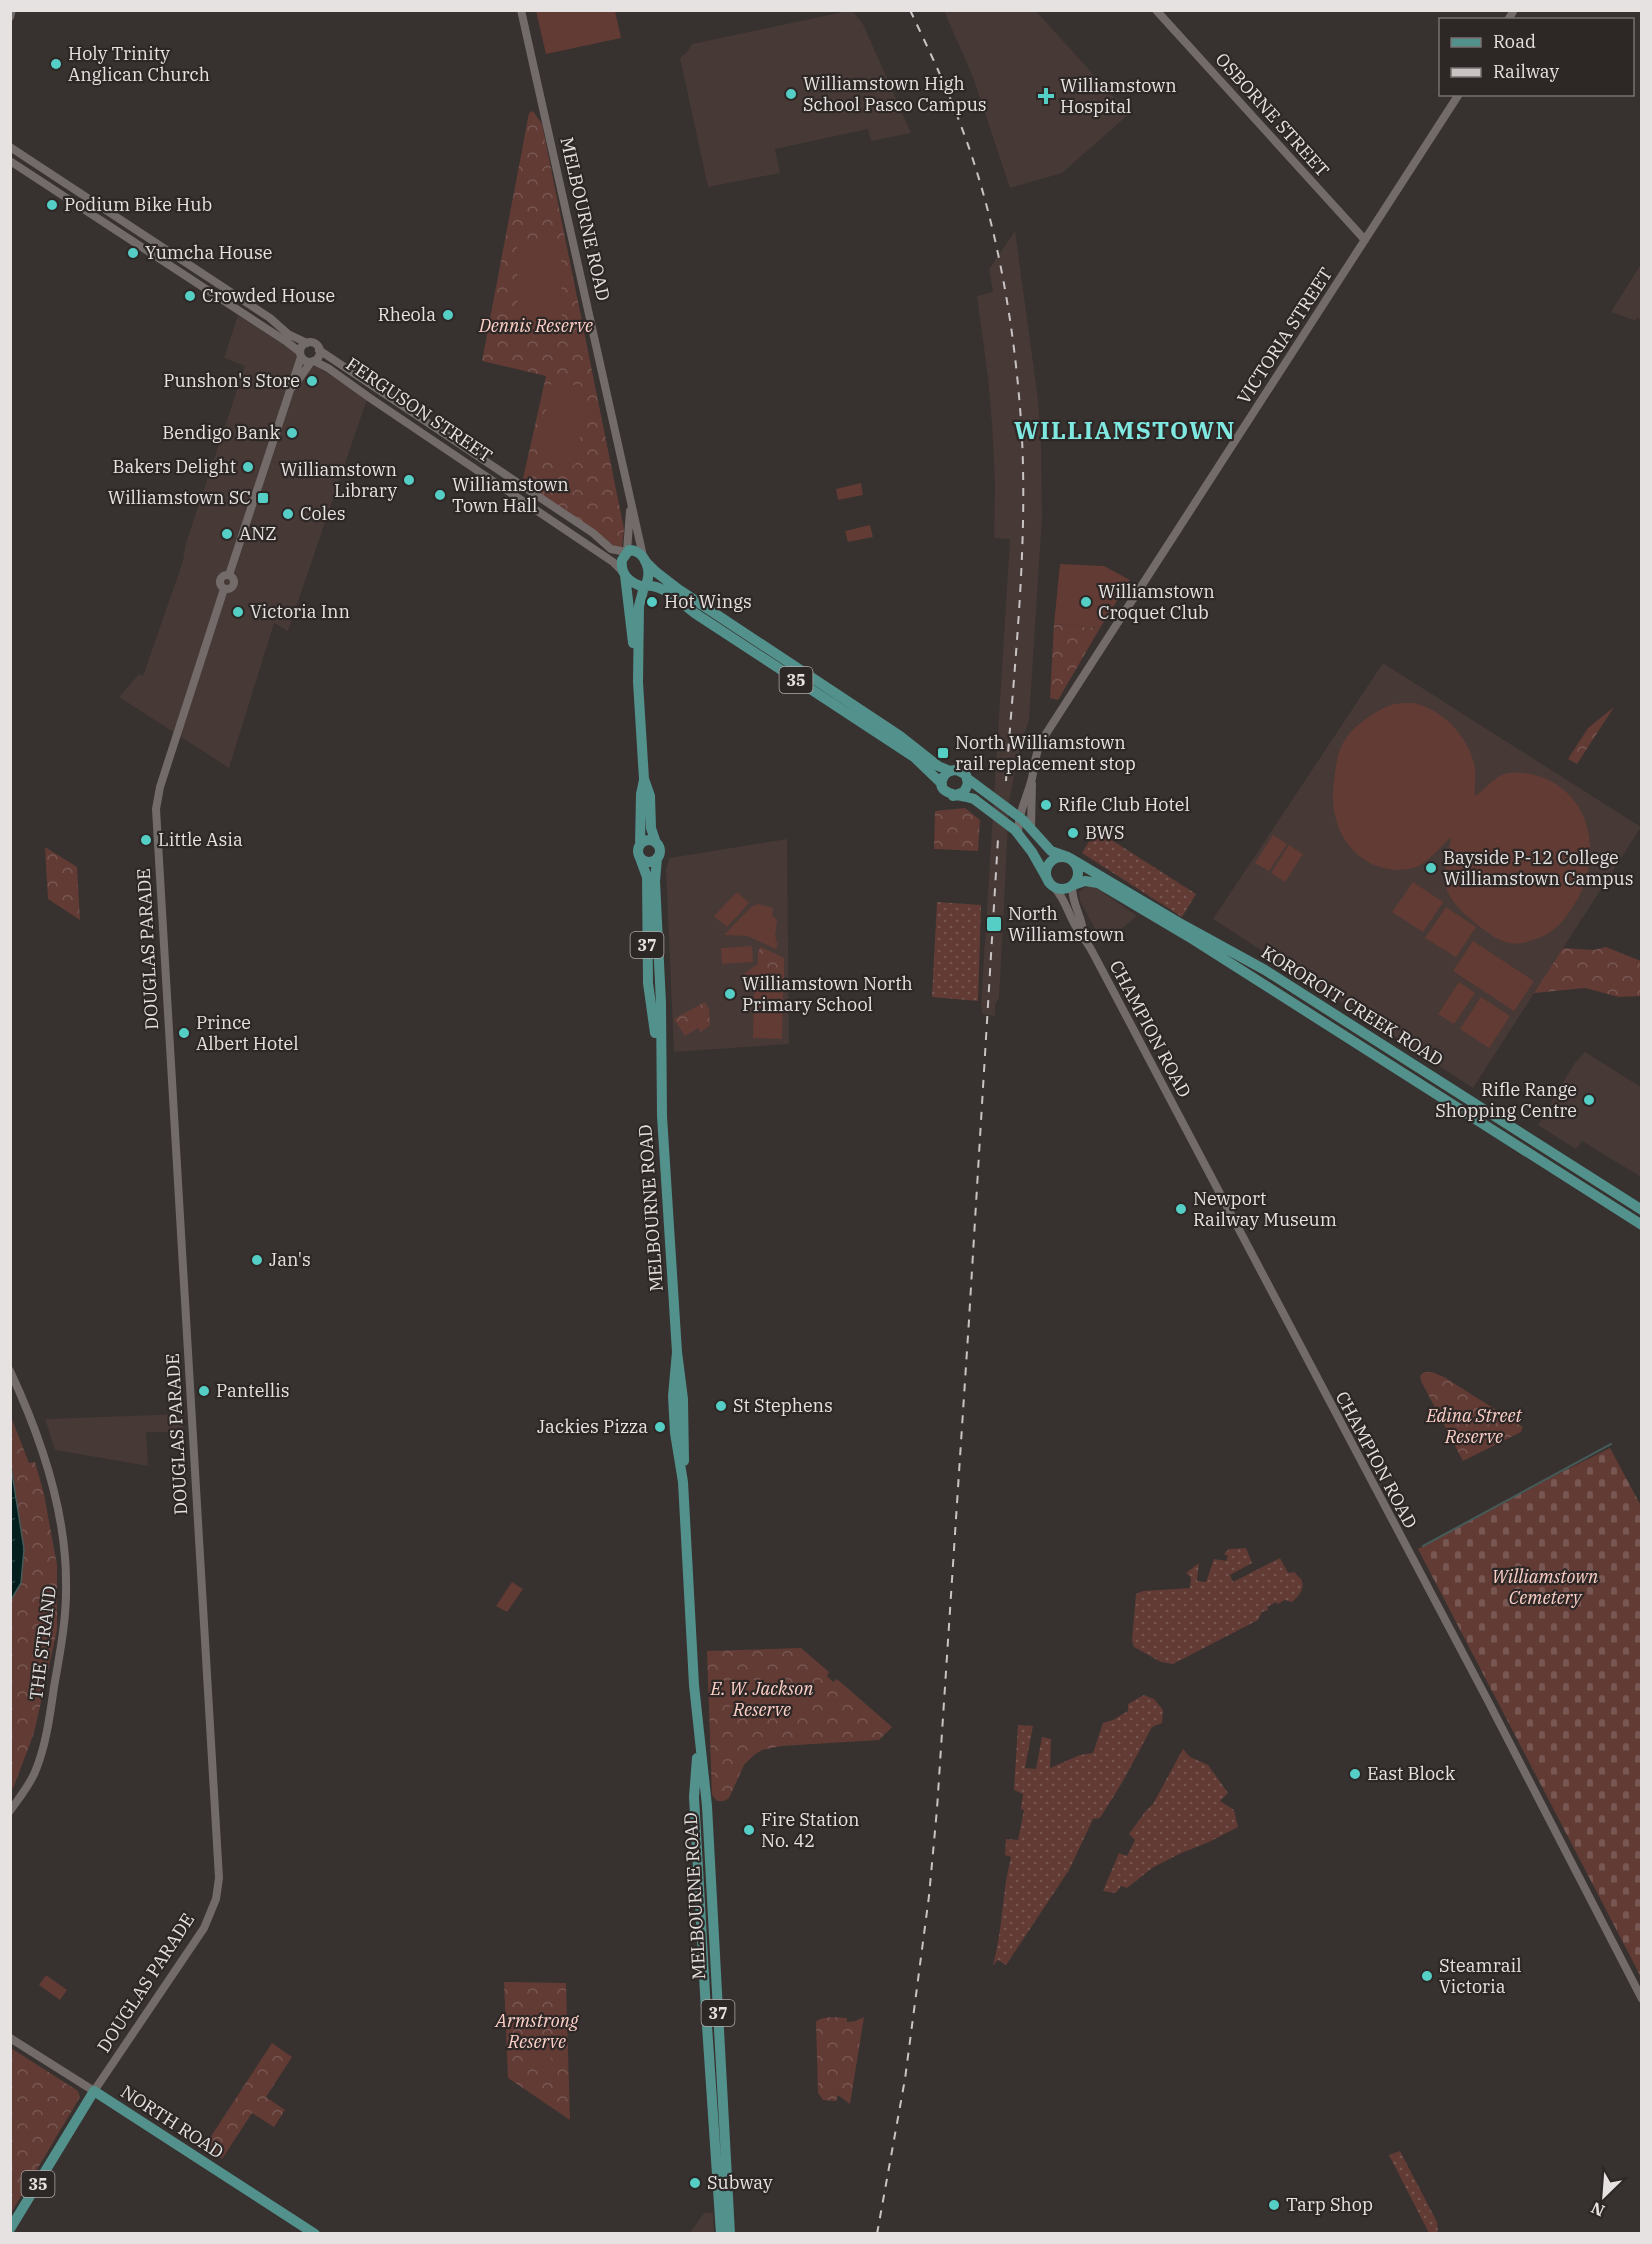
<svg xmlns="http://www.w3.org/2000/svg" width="1652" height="2244" font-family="'IBM Plex Serif',serif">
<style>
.built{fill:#463936}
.grass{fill:url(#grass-dots)}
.forest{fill:url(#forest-crowns)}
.cemetery{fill:url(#cemetery-stones)}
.pitch{fill:#623b35}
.water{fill:url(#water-ripples);stroke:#465a58;stroke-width:1.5}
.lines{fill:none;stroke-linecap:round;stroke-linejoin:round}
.stream{stroke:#465a58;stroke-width:2}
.minor{stroke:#726b69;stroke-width:8}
.major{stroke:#52918c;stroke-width:10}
.rail{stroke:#c9c4c3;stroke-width:2;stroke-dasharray:8 8;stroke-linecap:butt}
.poi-dot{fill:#55cec5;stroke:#2d2726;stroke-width:2}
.labels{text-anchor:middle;stroke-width:4.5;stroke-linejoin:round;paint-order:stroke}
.shield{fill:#2d2726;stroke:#aeaaa9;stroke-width:1.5}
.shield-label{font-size:16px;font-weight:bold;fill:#e6e2e1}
.poi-label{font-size:18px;fill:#e6e2e1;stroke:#2d2726;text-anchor:start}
.street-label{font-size:18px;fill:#e6e2e1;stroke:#2d2726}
.park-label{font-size:18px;font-style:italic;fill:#fed0c8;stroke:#2d2726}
.district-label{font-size:24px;font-weight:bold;letter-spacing:1.5px;fill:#7fe9e1;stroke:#2d2726}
</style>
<defs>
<pattern id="grass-dots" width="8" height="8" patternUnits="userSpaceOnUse" patternTransform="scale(1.5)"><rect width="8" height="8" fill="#623b35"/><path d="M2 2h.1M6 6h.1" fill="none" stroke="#785752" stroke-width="1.8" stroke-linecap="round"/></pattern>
<pattern id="forest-crowns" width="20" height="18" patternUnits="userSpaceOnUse" patternTransform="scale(1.5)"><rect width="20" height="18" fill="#623b35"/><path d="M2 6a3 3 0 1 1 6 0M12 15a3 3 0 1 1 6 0" fill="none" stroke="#785752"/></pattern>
<pattern id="cemetery-stones" width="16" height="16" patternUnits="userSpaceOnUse" patternTransform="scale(1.5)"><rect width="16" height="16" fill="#623b35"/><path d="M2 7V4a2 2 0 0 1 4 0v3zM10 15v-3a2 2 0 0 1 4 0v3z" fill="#785752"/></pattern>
<pattern id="water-ripples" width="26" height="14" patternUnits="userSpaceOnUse" patternTransform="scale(1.5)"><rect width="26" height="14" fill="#021f1d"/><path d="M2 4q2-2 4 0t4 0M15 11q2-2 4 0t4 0" fill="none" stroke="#273f3e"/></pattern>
</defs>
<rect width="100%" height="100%" fill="#37312f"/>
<!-- built -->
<path class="built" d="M852 10 863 24 911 133 871 141 868 129 775 149 780 173 708 187 680 58 687 52 692 44Z
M944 11H1036L1129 114 1062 173 1010 188 973 77Z
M1015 231 1038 399 1041 438 1042 518 1029 720 1021 742 1009 802 1003 927 999 998 995 1005V1016L982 1014 981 1005 1010 539 994 538 995 486 992 424 988 378 977 296 993 292 989 269Z
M1641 264V320L1637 318 1636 321 1611 312Z
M238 315 367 399 288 631 274 623 229 768 119 697 139 674 143 676 183 561 186 543 245 366 224 358Z
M1383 663 1641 827 1473 1088 1213 919Z
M787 839 789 1044 674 1052 666 870 669 858Z
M1094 886 1137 916 1103 944 1080 901 1079 892 1084 888Z
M1585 1052 1641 1087V1177L1582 1141 1576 1149 1538 1125 1574 1064Z
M183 1414 184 1432H146L148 1466 55 1450 45 1419Z
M704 2213H713L714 2233H690Z"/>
<!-- grass -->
<path class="grass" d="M1096 830 1196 894 1182 917 1082 853Z
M937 902 981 905 978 1001 932 997Z
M1246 1548 1252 1563 1230 1575 1233 1582 1280 1558 1288 1573 1295 1572C1296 1575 1299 1577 1301 1579 1306 1588 1298 1597 1292 1602L1285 1600 1278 1604 1276 1602 1267 1607 1268 1610 1262 1612 1258 1620 1173 1664 1161 1662 1134 1647 1132 1641 1136 1594 1143 1591 1190 1588 1191 1577 1186 1573 1199 1563 1197 1581 1206 1582 1214 1559 1226 1561 1228 1556 1224 1554 1229 1549Z
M1144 1695 1154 1699 1163 1710 1162 1723 1152 1727 1123 1781 1100 1818 1093 1819 1069 1870 1006 1965 998 1960 993 1965C1003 1929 1002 1892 1011 1857L1005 1855 1006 1839 1018 1840 1024 1810 1021 1809 1023 1794 1014 1790 1018 1725 1033 1726 1025 1768 1036 1769 1042 1737 1051 1739 1050 1768 1080 1755 1093 1753 1103 1723 1113 1720 1128 1711V1704Z
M1183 1749 1190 1757 1208 1765 1228 1793 1220 1801 1234 1810 1238 1827 1209 1842 1179 1854 1152 1868 1127 1888 1121 1886 1116 1893 1103 1891 1119 1853 1127 1856 1135 1840 1129 1834 1145 1812 1153 1804Z
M1400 2151 1437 2222 1438 2233H1429L1389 2155Z"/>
<!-- forest -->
<path class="forest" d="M533 111 542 124 624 529 622 547H616L522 483 546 376 482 361 529 113Z
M1054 624 1100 628 1058 700 1050 698Z
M1614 707 1577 764 1568 759 1588 728Z
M965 808 980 820 978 851 934 849 935 811Z
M45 847 77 867 80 920 48 899Z
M761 947 784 958V987L746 986 745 973 758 964V952Z
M1606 947 1641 961V996L1619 997 1585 988 1534 993 1563 948 1594 950Z
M705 1002 709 1009 710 1025 701 1032 698 1028 685 1036 674 1019Z
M1424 1372H1432L1444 1377 1523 1427 1521 1432 1463 1461 1421 1381 1420 1376Z
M10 1414 29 1463 35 1462 44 1494 57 1565V1630L34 1733 14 1786 11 1791V1600L21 1583 24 1549 11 1460Z
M801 1648 829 1672 827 1676 833 1682 837 1679 892 1727 879 1740 781 1746 762 1750 754 1755 744 1765 729 1798 724 1801H717L712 1795 707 1651Z
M504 1982 566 1983 570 2120 508 2078Z
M864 2017 850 2104 838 2095 836 2101 823 2100 818 2093 816 2022C823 2015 837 2018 847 2018V2022L856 2021Z
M272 2043 292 2057 266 2097 285 2110 274 2127 252 2113 222 2159 204 2147Z
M11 2048 78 2091 80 2097 11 2213Z"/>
<!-- cemetery -->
<path class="cemetery" d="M1610 1448 1641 1506V1977L1418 1549 1526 1490Z"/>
<!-- pitch -->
<path class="pitch" d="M536 11H615L621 38 546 54Z
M561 245 562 331 518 332 517 246Z
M552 381 589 388 575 465 537 457Z
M861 483 863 495 838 500 836 489Z
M870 525 873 537 848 542 845 531Z
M1060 564 1104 566 1130 580 1100 628 1054 624Z
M1413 703C1442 709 1466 734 1474 763 1477 773 1474 786 1475 796 1483 791 1491 781 1500 776 1514 769 1536 774 1549 780 1598 805 1601 869 1570 911 1561 924 1552 934 1536 939 1528 942 1518 945 1509 943 1496 940 1484 930 1474 922 1436 890 1444 881 1451 837 1440 847 1430 861 1416 867 1408 870 1397 871 1389 869 1351 863 1331 827 1333 791 1333 785 1335 779 1335 773 1337 759 1338 750 1346 738 1356 724 1375 711 1391 705 1397 703 1406 703 1413 703Z
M1273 835 1287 844 1269 871 1255 863Z
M1289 845 1303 854 1285 882 1271 873Z
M1413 882 1443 902 1423 932 1392 912Z
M737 892 749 903 727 927 714 916Z
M758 904 773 908 772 915 777 920 775 936 777 939H775L778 944 776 949 747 936 724 935 751 907Z
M1446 907 1476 927 1456 957 1425 938Z
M1473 941 1534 981 1514 1011 1453 971Z
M752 946 753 962 722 964 721 948Z
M1459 982 1475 993 1454 1024 1438 1014Z
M754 989 783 990 782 1039 753 1038Z
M1481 997 1510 1016 1489 1048 1460 1029Z
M512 1582 523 1589 507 1612 496 1606Z
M746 1676 779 1692 763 1726 729 1709Z
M46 1975 67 1990 60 2000 39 1985Z
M545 2043 558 2076 542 2082 529 2050Z"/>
<!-- water -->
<path class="water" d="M10 1460 24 1549 21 1583 11 1600Z"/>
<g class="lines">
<!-- stream -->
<path class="stream" d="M1423 1546 1611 1444"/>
<!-- minor -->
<path class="minor" d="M521 10 643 556
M1156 10 1365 240
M10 17 12 10
M1508 20 1514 10
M10 147 270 318 288 334 307 343
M10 161 287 342 300 352
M300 352a10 10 0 1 1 20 0a10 10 0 1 1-20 0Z
M319 350 593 533 611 549 626 552
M314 361 328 368 370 398 613 562 622 571
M294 386 311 362
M627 551 630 511
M220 582a7 7 0 1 1 14 0a7 7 0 1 1-14 0Z
M229 575 301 357
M1031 827 1032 784
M1018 834C1018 813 1027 798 1032 778 1035 765 1035 752 1042 740L1459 94
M1051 884C1065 898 1066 909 1075 925 1081 935 1088 943 1093 953L1487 1699 1642 1999
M1072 886C1072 907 1084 918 1083 935
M10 1371C40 1435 66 1511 66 1582 67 1618 60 1652 54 1687 50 1715 46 1746 35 1772 29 1786 19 1798 10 1811
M10 2038 94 2091 204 1928 216 1899 219 1878 156 809 160 787 224 589"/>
<!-- major -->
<path class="major" d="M629 550C646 550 654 575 644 587 630 583 620 574 622 560Z
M645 561 656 572 678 589 900 736 938 766 950 771
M625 575 633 643
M645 586C663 583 682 604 696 614L914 757 942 784
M644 587 639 606 638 682 644 779 650 796 651 828 656 843
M968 779 1023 820 1051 851 1068 857
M953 796 964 792 968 784 966 775 957 770C952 770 947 771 944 776 932 796 964 795 974 799L1015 830 1032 852 1049 882
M638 851a11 11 0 1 1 22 0a11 11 0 1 1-22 0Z
M640 845 641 794 644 780
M1046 873a16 16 0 1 1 32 0a16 16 0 1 1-32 0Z
M640 858 647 877 648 983 655 1033
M657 858 655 881 661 1003 662 1116 677 1352 683 1399 684 1461
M1070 858 1183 925 1265 970 1642 1210
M1073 885 1085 881 1098 883 1194 940 1642 1225
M677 1352 673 1396 675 1433 683 1482 694 1685 707 1806 730 2234
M697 1758 694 1797 706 2011 721 2234
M10 2229 94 2091 315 2234"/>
<!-- rail -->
<path class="rail" d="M910 10C927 46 944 81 958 118 992 204 1011 304 1019 396 1031 524 1015 653 1006 781
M877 2234 905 2079 929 1896 937 1809 969 1320 998 839"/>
</g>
<!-- markers -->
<g class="poi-dot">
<circle cx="56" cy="64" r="6"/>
<circle cx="791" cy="94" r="6"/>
<path d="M1043 87h6v6h6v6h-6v6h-6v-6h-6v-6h6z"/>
<circle cx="52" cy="205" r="6"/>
<circle cx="133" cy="253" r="6"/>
<circle cx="190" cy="296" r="6"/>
<circle cx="448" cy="315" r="6"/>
<circle cx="312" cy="381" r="6"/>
<circle cx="292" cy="433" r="6"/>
<circle cx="248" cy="467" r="6"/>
<circle cx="409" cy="480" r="6"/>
<circle cx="440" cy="495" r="6"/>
<rect x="257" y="492" width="12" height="12" rx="3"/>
<circle cx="288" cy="514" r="6"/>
<circle cx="227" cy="534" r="6"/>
<circle cx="652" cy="602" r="6"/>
<circle cx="1086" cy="602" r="6"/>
<circle cx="238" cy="612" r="6"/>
<rect x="937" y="747" width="12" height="12" rx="3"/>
<circle cx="1046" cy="805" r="6"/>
<circle cx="1073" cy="833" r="6"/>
<circle cx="146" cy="840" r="6"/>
<circle cx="1431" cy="868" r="6"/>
<rect x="986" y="916" width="16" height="16" rx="3"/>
<circle cx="730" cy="994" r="6"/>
<circle cx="184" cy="1033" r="6"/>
<circle cx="1589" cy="1100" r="6"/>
<circle cx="1181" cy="1209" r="6"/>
<circle cx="257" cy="1260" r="6"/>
<circle cx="204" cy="1391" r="6"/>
<circle cx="721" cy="1406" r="6"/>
<circle cx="660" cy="1427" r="6"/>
<circle cx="1355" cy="1774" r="6"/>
<circle cx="749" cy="1830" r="6"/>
<circle cx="1427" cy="1976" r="6"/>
<circle cx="695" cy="2183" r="6"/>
<circle cx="1274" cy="2205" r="6"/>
</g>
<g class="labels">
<!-- shield labels -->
<g class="shield">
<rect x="779.5" y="667" width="33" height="26" rx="4.5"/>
<rect x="630.5" y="932" width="33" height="26" rx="4.5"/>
<rect x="701.5" y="2000" width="33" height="26" rx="4.5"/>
<rect x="21.5" y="2171" width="33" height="26" rx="4.5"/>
</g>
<g class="shield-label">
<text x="796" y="686">35</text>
<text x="647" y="951">37</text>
<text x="718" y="2019">37</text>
<text x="38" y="2190">35</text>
</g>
<!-- poi labels -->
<g class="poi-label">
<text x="68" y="60">Holy Trinity<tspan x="68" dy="21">Anglican Church</tspan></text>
<text x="803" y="90">Williamstown High<tspan x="803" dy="21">School Pasco Campus</tspan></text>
<text x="1060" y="92">Williamstown<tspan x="1060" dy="21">Hospital</tspan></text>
<text x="64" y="211">Podium Bike Hub</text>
<text x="145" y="259">Yumcha House</text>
<text x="202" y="302">Crowded House</text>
<text x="436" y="321" text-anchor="end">Rheola</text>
<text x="300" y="387" text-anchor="end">Punshon's Store</text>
<text x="280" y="439" text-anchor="end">Bendigo Bank</text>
<text x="236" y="473" text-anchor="end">Bakers Delight</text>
<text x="397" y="476" text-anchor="end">Williamstown<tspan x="397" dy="21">Library</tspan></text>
<text x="452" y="491">Williamstown<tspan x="452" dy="21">Town Hall</tspan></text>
<text x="251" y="504" text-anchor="end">Williamstown SC</text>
<text x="300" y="520">Coles</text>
<text x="239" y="540">ANZ</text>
<text x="1098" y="598">Williamstown<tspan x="1098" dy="21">Croquet Club</tspan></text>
<text x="664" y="608">Hot Wings</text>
<text x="250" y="618">Victoria Inn</text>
<text x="955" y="749">North Williamstown<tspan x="955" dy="21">rail replacement stop</tspan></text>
<text x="1058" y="811">Rifle Club Hotel</text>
<text x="1085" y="839">BWS</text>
<text x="158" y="846">Little Asia</text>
<text x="1443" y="864">Bayside P-12 College<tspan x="1443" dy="21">Williamstown Campus</tspan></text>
<text x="1008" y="920">North<tspan x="1008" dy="21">Williamstown</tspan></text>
<text x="742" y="990">Williamstown North<tspan x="742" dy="21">Primary School</tspan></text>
<text x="196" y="1029">Prince<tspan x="196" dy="21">Albert Hotel</tspan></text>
<text x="1577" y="1096" text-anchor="end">Rifle Range<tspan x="1577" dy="21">Shopping Centre</tspan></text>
<text x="1193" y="1205">Newport<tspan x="1193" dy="21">Railway Museum</tspan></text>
<text x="269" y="1266">Jan's</text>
<text x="216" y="1397">Pantellis</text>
<text x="733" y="1412">St Stephens</text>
<text x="648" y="1433" text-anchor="end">Jackies Pizza</text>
<text x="1367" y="1780">East Block</text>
<text x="761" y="1826">Fire Station<tspan x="761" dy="21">No. 42</tspan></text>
<text x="1439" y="1972">Steamrail<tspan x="1439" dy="21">Victoria</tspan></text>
<text x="707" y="2189">Subway</text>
<text x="1286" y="2211">Tarp Shop</text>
</g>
<!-- street labels -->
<g class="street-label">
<text transform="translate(1272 115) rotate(48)" y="6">OSBORNE STREET</text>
<text transform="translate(585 219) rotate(77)" y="6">MELBOURNE ROAD</text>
<text transform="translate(1285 336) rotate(-57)" y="6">VICTORIA STREET</text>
<text transform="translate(419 410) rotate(34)" y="6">FERGUSON STREET</text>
<text transform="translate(148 949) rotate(-93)" y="6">DOUGLAS PARADE</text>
<text transform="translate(1352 1006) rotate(32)" y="6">KOROROIT CREEK ROAD</text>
<text transform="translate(1150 1029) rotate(62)" y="6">CHAMPION ROAD</text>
<text transform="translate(651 1208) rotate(-94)" y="6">MELBOURNE ROAD</text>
<text transform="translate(177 1434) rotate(-93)" y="6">DOUGLAS PARADE</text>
<text transform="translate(1376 1460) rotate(62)" y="6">CHAMPION ROAD</text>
<text transform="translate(43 1643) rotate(-83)" y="6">THE STRAND</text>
<text transform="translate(695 1896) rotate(-93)" y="6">MELBOURNE ROAD</text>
<text transform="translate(146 1983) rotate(-57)" y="6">DOUGLAS PARADE</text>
<text transform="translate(172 2122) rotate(33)" y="6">NORTH ROAD</text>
</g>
<!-- park labels -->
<g class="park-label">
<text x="536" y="332">Dennis Reserve</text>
<text x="1474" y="1422">Edina Street<tspan x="1474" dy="21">Reserve</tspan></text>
<text x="1545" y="1583">Williamstown<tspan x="1545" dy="21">Cemetery</tspan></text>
<text x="762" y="1695">E. W. Jackson<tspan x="762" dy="21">Reserve</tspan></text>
<text x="537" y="2027">Armstrong<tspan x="537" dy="21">Reserve</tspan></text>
</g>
<!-- district labels -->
<g class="district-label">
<text x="1125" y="439">WILLIAMSTOWN</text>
</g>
</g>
<!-- border -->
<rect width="1652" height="2244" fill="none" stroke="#e6e2e1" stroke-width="24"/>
<!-- legend -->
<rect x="1439" y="18" width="195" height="78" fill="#2d2726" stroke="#777271" stroke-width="1.5"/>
<rect x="1451" y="38" width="30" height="9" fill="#52918c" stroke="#777271" stroke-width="1.5"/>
<text x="1493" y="48" font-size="18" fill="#e6e2e1">Road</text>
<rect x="1451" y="68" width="30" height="9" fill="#c9c4c3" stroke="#777271" stroke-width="1.5"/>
<text x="1493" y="78" font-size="18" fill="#e6e2e1">Railway</text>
<!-- north arrow -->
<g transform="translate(1604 2196) rotate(205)" stroke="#2d2726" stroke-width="4.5" paint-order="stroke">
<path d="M0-4.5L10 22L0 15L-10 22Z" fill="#e6e2e1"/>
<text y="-9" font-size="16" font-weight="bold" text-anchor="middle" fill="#e6e2e1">N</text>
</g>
</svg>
